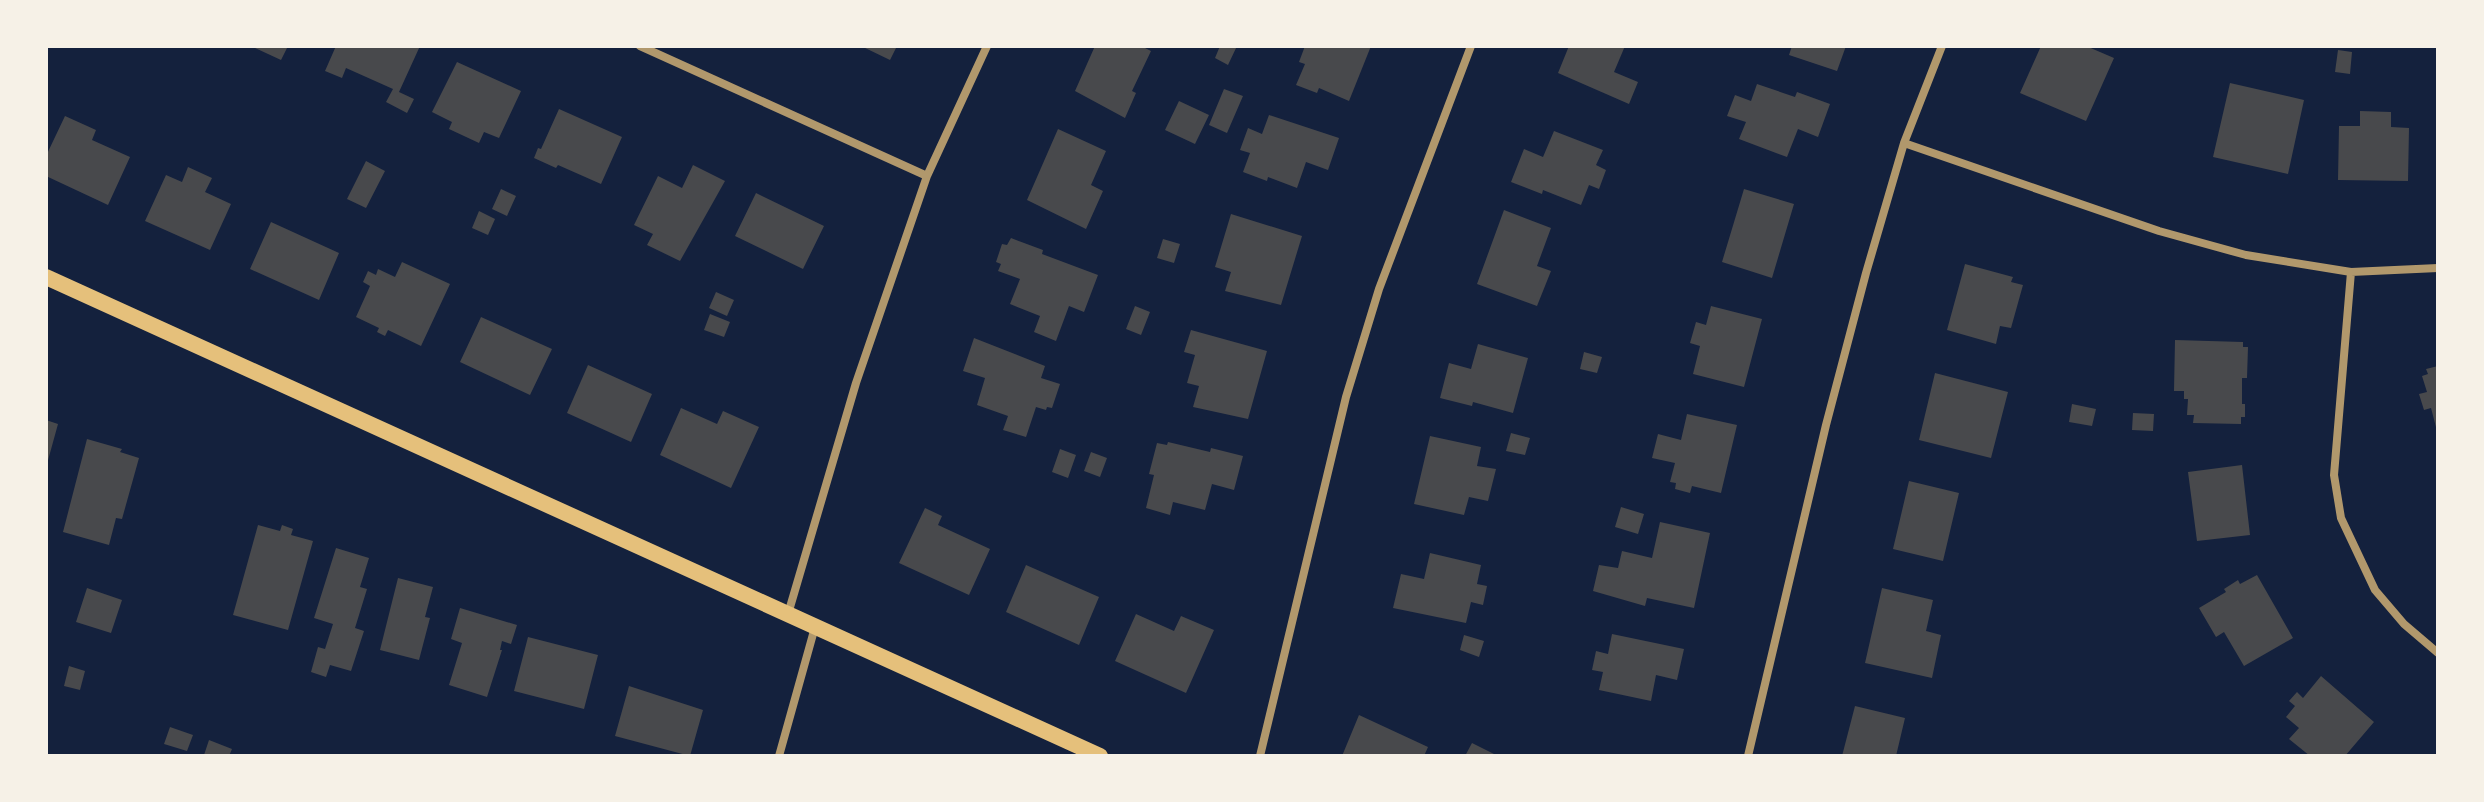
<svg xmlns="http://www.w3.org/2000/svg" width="2484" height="802" font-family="'Source Sans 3',sans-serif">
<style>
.building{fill:#48494c}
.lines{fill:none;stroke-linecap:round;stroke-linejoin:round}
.minor{stroke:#b1986c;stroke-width:8}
.secondary{stroke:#e5c07b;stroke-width:16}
</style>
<rect width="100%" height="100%" fill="#14213d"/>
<!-- building -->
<path class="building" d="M251 46H288L281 60Z
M336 46H420L399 92 414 99 407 113 386 102 393 89 346 68 342 78 325 71Z
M861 46H897L890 60Z
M1095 46H1141L1151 51 1132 91 1136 93 1125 118 1075 91Z
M1220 46H1237L1228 65 1215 58Z
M1305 46H1371L1349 101 1319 88 1317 93 1296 85 1305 64 1299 62Z
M1569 46H1625L1614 72 1638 82 1629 104 1558 73Z
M1792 46H1846L1837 71 1789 55Z
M2041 46H2086L2114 58 2086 121 2020 93Z
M2338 50 2352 52 2350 74 2335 72Z
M457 62 521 91 499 138 484 132 479 143 449 129 452 122 432 112Z
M2230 83 2304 100 2288 174 2213 157Z
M1757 84 1795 97 1797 92 1830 104 1818 137 1798 129 1787 157 1739 139 1746 122 1727 116 1735 95 1751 101Z
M1224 89 1243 96 1227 133 1209 125Z
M1179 101 1209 115 1195 144 1165 130Z
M559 109 622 137 601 184 558 165 556 168 534 158 538 148 541 149Z
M2360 111 2391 112V127L2409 128 2408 181 2338 180 2339 126H2360Z
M1269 115 1339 138 1328 170 1306 162 1297 188 1268 177 1267 181 1243 172 1250 153 1240 150 1248 128 1262 134Z
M65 116 96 130 92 140 130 157 108 205 46 176V156Z
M1058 129 1106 151 1091 185 1103 191 1086 229 1027 200Z
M1554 131 1603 150 1596 165 1606 170 1599 189 1589 185 1581 205 1543 190 1542 194 1511 182 1524 149 1543 157Z
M366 161 385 171 366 208 347 199Z
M693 165 725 181 680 261 647 245 653 234 634 225 658 176 682 188Z
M188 167 212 178 205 192 231 204 210 250 145 221 166 175 182 182Z
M501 189 516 196 507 216 492 209Z
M1744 189 1794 204 1772 278 1722 262Z
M756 193 824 226 803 269 735 236Z
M1504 210 1551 228 1537 266 1551 271 1537 306 1477 284Z
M479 211 495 219 488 235 472 228Z
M1231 214 1302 236 1281 305 1225 291 1231 272 1215 267Z
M271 222 339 253 319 300 250 269Z
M1011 238 1043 250 1042 254 1098 275 1084 312 1069 306 1056 341 1034 332 1040 316 1010 304 1020 279 998 271 1001 264 996 262 1002 244 1007 245Z
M1163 239 1180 244 1174 263 1157 258Z
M402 262 450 284 421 346 388 330 385 336 377 332 379 328 356 317 370 286 363 282 368 271 376 275 378 269 395 277Z
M1965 264 2013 277 2011 282 2023 285 2011 328 2000 326 1996 344 1947 330Z
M716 292 734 300 727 316 709 308Z
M1135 306 1150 312 1141 335 1126 329Z
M1711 306 1762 319 1744 387 1693 374 1700 346 1690 343 1696 322 1706 325Z
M710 314 730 322 724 337 704 330Z
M481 317 552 349 530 395 460 362Z
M1191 330 1267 351 1248 419 1193 407 1199 386 1187 383 1195 355 1184 352Z
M974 338 1045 366 1041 378 1060 384 1052 408 1047 407 1046 410 1036 407 1026 437 1003 430 1008 416 977 405 985 378 963 371Z
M2175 340 2243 342V347H2248L2247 378H2242V404H2245V417H2241V424L2193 423 2194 415H2187L2188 399H2184V391H2174Z
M1478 344 1528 358 1513 413 1473 402 1472 406 1440 398 1449 363 1471 369Z
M1584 352 1602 357 1597 373 1580 369Z
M588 365 652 394 631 442 567 413Z
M2438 366V431H2437L2431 408 2424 410 2419 394 2427 392 2422 376 2428 374 2426 369Z
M1935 373 2008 392 1991 458 1919 440Z
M2072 404 2096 409 2092 426 2069 422Z
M681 408 717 424 723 411 759 427 731 488 660 455Z
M2133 413 2154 414 2153 431 2132 430Z
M1687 414 1737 425 1721 493 1692 486 1690 493 1675 489 1676 483 1670 482 1675 463 1652 458 1658 434 1681 440Z
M46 420 58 424 47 464H46Z
M1511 433 1530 438 1525 455 1506 451Z
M1430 436 1481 447 1477 466 1496 469 1488 501 1469 497 1464 515 1414 504Z
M87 439 122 449 120 452 139 458 122 519 116 518 109 545 63 532Z
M1168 442 1210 452 1211 448 1243 456 1234 490 1212 484 1205 510 1173 502 1170 515 1146 508 1154 475 1149 474 1157 443 1167 445Z
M1060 449 1076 455 1068 478 1052 472Z
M1091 452 1107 458 1100 477 1084 471Z
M2242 465 2250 535 2197 541 2188 472Z
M1909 481 1959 493 1943 561 1893 549Z
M1621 507 1644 514 1638 534 1615 527Z
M925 508 942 516 938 525 990 549 969 595 899 563Z
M1660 522 1710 533 1694 608 1647 598 1645 606 1593 591 1599 565 1618 568 1622 551 1652 558Z
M258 525 280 531 282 525 293 529 291 535 313 541 288 630 233 615Z
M336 548 369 558 360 587 367 589 355 628 364 631 351 671 330 665 326 677 311 672 318 647 325 649 333 624 314 618Z
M1430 553 1481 565 1477 584 1487 586 1483 605 1471 602 1466 623 1393 608 1401 574 1424 579Z
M1026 565 1099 597 1079 645 1006 612Z
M2257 575 2293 638 2244 666 2224 632 2216 637 2199 608 2226 592 2224 589 2238 580 2240 584Z
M398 578 433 587 425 617 430 618 419 660 380 650Z
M87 588 122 600 111 633 76 622Z
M1882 588 1933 600 1926 631 1941 635 1932 678 1865 663Z
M460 608 517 625 511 644 502 641 500 650H502L487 697 449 685 462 643 451 639Z
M1136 614 1174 631 1181 616 1214 630 1186 693 1115 661Z
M1612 634 1684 649 1677 680 1656 675 1651 701 1599 690 1603 672 1592 670 1596 651 1608 654Z
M1464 635 1484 641 1479 657 1460 650Z
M528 637 598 655 584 709 514 691Z
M69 666 85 671 80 690 64 686Z
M2321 676 2374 722 2345 756H2310L2289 739 2299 728 2286 717 2295 706 2289 701 2297 692 2303 698Z
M629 686 703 710 690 756 615 736Z
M1855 706 1905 718 1896 756H1842Z
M1359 715 1428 747 1424 756H1342Z
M170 727 193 735 187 751 164 744Z
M209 740 232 749 229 756 204 755Z
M1472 743 1498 756H1465Z"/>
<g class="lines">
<!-- minor -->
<path class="minor" d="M640 46 927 176
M1904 143 2159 231 2246 255 2351 272 2438 268
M2351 272 2334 475 2341 518 2375 590 2404 624 2438 653
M788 614 856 383 927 176 987 46
M779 756 815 627
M1260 756 1346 397 1379 289 1471 46
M1748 756 1826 425 1866 273 1904 143 1942 46"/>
<!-- secondary -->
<path class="secondary" d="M46 277 1100 756"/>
</g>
<!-- border -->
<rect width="2484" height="802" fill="none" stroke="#f6f1e7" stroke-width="96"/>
</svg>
